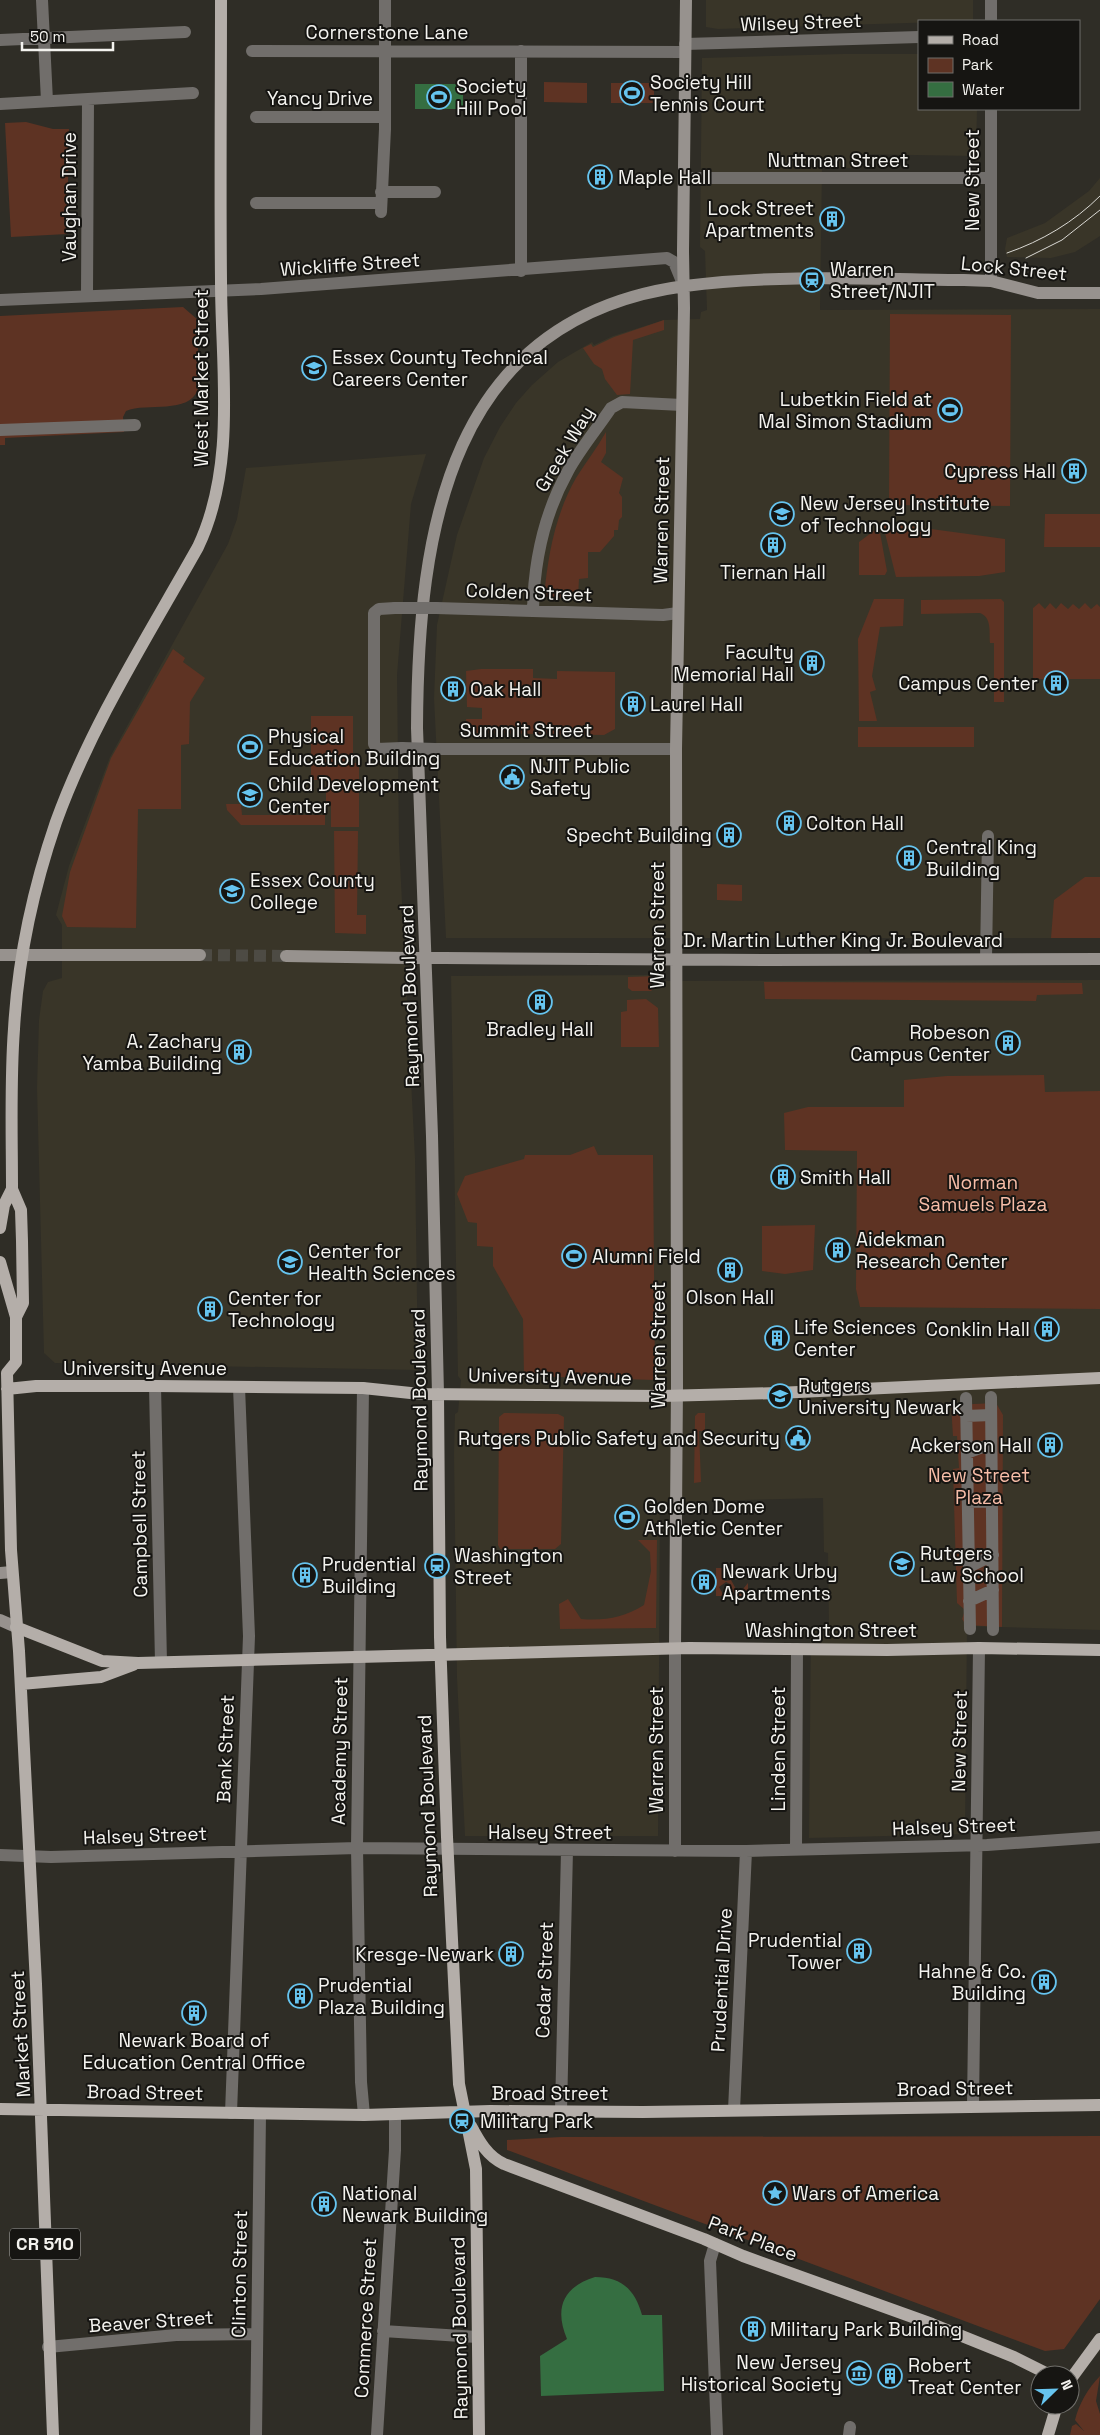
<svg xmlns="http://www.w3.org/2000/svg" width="1100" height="2435" font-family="'Space Grotesk',sans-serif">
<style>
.built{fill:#393528}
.green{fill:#5e3323}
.water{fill:#356e41}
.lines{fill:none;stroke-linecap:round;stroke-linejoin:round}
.secondary-tunnel{stroke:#4d4b44;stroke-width:12;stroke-dasharray:12 6;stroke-linecap:butt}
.street{stroke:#716e6b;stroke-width:12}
.secondary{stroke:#97928e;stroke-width:12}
.primary{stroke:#b4aea9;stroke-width:12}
.tram{stroke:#dad9d4;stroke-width:1}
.street-bridge{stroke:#716e6b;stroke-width:12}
.secondary-bridge{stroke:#97928e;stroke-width:12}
.labels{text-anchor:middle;stroke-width:4;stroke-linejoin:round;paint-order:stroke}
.shield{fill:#161512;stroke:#b1b0ad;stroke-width:1}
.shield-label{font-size:18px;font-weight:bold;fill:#f4f3ef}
.street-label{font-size:19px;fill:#f4f3ef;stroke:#161512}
.poi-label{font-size:19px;fill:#f4f3ef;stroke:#161512;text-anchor:start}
.park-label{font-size:19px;fill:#f7bda8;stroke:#161512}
</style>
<rect width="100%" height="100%" fill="#2f2d26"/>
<!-- built -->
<path class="built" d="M706 0H973V21L718 29 706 27Z
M843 54H919V109H977L976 156 853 154 852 168 822 167 820 310 1100 309V938H446L434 698 437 625 457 535 484 458 500 427 516 403 532 385 558 362 592 342 594 345 613 336 664 320 700 319 701 312 707 310 705 251 700 247 702 58Z
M1100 178V236L1097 238 1075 252 1051 258 1007 257 1005 249 1007 238 1045 223 1089 191Z
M426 454 411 504 397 675 399 843 415 1158 418 1370 55 1363 44 1353 37 1088 39 1020 43 991 48 982 62 978V925L56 915 69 866 110 757 228 544 237 519 246 468Z
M651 975 658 981 1100 980V1630L967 1626 965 1834 809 1838 811 1628H829L828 1553 824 1552 823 1498 660 1502 658 1836H465L457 1678 454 1453 455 1414 458 1412 461 1380 458 1376 451 976Z"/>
<!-- green -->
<path class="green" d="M544 82 587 83V103L544 102Z
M611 83H654V103H611Z
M26 122 53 129H69L67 234 11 237 5 123Z
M183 307 198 320V389C189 415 147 402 126 411L123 417 124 432 5 438V445H0V316Z
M890 314 1011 315 1010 506 889 505Z
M664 320V330L633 340 630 394 617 395 605 379 602 369 594 364 583 348 591 344 593 347 614 337Z
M606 432V453L601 462 623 478 619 493 622 497V517L619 520 618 530H614V536L600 552H588V578L579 579 578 598 544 597C548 555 555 515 576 478 586 462 597 448 606 432Z
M1045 514H1100V547H1044Z
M887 523 1005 539V572L979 576 896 577 883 525Z
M879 527 887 571 885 575H859V542Z
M874 599H904L903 626 880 627 872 676 876 690 870 692 877 721H859L858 639Z
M1001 599 1004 602V702H994V643H990C989 631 992 618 980 613L921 614V600Z
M1039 603 1045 609 1050 603 1056 609 1061 603 1068 609 1073 604 1079 609 1085 603 1091 609 1097 604 1100 607V679H1033V608Z
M173 649 185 658 183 662 205 678 190 702 189 744 181 745V809H138L136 928 67 927 62 916 70 872 111 758Z
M481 669H533V678L557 679V671L615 672V729L604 735 468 733 466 719H482V708L467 707 466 671Z
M311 716H353V763H359V827H331V802H326V780H311Z
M858 727H974V747H858Z
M226 804H241L242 815H325V825H241L227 810Z
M334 831H358L357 915H366V934L335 933Z
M1085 877H1100V938H1051L1054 900Z
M717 884 742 885V901L717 900Z
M657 976 658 984 651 991H632L628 988V977Z
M764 982 1082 983 1083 994 1037 995 1036 1001 765 999Z
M646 999 658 1008 659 1047H621V1012L627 1011V1000Z
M1044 1075 1045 1092 1100 1091V1309L860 1307 856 1289 857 1151 785 1150 784 1113 808 1107H904V1080L947 1076Z
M594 1146 598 1155H653L655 1380 524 1376 523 1319 493 1266V1247L477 1246V1223L468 1222 457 1194 465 1176 524 1159 525 1155H570Z
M815 1225 813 1270 785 1274 762 1271V1226Z
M996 1403 1003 1415 1002 1627 966 1625 962 1619 965 1610 957 1603 953 1469 959 1468 957 1436H953L951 1405Z
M504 1413 558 1414 564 1417 561 1544 555 1549H500L498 1545 499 1417Z
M698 1413H705V1431H699L701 1482 694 1483 695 1416Z
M638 1540H657L656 1628 560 1629 559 1604 568 1599 581 1619C604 1621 623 1618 644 1605L651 1571 650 1552Z
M716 1568H726L722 1572V1578L725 1581 731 1580 736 1589H743L748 1583V1596H726L732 1589 730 1584 726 1582 719 1587 724 1596H716Z
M1100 2136V2299L1064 2349 1045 2351 507 2150V2140L561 2137Z
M1100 2376 1096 2401 1100 2414V2435H1070L1072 2426 1076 2424 1084 2431 1075 2420C1079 2404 1088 2388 1100 2376Z"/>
<!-- water -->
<path class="water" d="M415 84H463V109H415Z
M595 2277C622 2277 635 2290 642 2315H662L664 2391 541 2396 540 2356 567 2339C554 2308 563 2287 595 2277Z"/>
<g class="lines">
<!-- secondary-tunnel -->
<path class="secondary-tunnel" d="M200 955 286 956"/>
<!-- street -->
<path class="street" d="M42 0 47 101
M991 0V21
M0 40 185 32
M685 44 919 37
M252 51 685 52
M0 104 193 93
M256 117H385
M684 178H991
M381 192H435
M256 203H381
M381 212 385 129V0
M521 271V51
M991 281V109
M87 295 88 100
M0 300 261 289 667 258 674 262 683 284
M0 430 135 425
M395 608 379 609 374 613V744L377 749 402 748
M436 608 663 615 678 613
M533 610C534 561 544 514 568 471 580 449 597 429 611 408L622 402 682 405
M435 749H676
M986 959 988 836
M155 1386 161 1662
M363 1388 357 1848 361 2082 364 2115
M991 1397 993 1630
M966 1398 970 1629
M966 1416 991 1415
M967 1453 991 1444
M968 1502 992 1501
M969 1567 993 1555
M969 1601 993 1590
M796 1850 797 1649
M675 1851V1648
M0 1855 51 1857 357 1848 746 1851 987 1845 1100 1837
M973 2106 979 1648
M734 2110 746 1851
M561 2111 567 1850
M231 2113 249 1636 239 1387
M715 2244 710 2261 717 2435
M383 2331 477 2337
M48 2347 176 2335 257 2334
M256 2435 260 2114
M377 2435 395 2150V2114
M849 2435 850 2427"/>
<!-- secondary -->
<path class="secondary" d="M0 955H200
M286 956 407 958
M444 958 770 960 1100 959
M438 1394 432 1136 417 728C418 530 448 318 685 286 777 274 872 279 964 280L991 281 1038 293H1100
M0 1573 12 1572
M0 1620 16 1627
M675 1648 677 1385 676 749 684 308 683 251 686 0"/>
<!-- primary -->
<path class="primary" d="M0 1228 4 1205 12 1189
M0 1262 16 1317
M7 1389 36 1386H155L363 1388 420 1394 662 1396 777 1393 1100 1378
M438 1394 440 1637 447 1837 459 2084 476 2169 479 2435
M16 1627 102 1661 138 1663 689 1648 887 1650 979 1648 1100 1650
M21 1684 101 1677 133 1665
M0 2109 364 2115 490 2111 643 2112 1100 2105
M471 2126C479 2141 487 2156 504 2164L704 2239 743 2256 932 2324 1014 2357 1050 2375
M1070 2380 1100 2339
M53 2435 36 1984 19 1651 11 1550 7 1373 16 1362V1317L23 1303 22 1241 21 1210 12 1189C12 1136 10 1082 14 1029 18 959 33 889 56 822 91 725 148 636 198 547 237 465 221 368 221 281 220 187 221 94 221 0
M1048 2435 1057 2405"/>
<!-- tram -->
<path class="tram" d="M1007 253C1042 241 1074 222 1100 196
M1026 258 1062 240 1100 210"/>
<!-- street-bridge -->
<path class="street-bridge" d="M395 608H436
M402 748 435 749"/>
<!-- secondary-bridge -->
<path class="secondary-bridge" d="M407 958H444"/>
</g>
<!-- icons -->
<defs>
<g id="stadium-ring" transform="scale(1.25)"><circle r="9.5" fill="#161512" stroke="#66c4ef" stroke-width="1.5"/><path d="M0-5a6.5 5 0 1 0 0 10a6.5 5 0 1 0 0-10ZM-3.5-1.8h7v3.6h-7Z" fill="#66c4ef"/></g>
<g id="building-ring" transform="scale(1.25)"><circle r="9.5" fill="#161512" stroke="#66c4ef" stroke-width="1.5"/><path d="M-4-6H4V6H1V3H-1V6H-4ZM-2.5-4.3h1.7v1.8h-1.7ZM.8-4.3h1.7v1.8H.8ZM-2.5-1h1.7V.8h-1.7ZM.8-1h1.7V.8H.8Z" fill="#66c4ef"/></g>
<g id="station-ring" transform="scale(1.25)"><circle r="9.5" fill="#161512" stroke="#66c4ef" stroke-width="1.5"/><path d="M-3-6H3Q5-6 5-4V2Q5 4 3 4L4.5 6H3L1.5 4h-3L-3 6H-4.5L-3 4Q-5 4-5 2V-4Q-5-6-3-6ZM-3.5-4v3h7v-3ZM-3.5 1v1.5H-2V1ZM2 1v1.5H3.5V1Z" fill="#66c4ef"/></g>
<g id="school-ring" transform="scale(1.25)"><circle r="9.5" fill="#161512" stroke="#66c4ef" stroke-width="1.5"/><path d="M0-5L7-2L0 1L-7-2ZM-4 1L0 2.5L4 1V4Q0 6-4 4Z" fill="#66c4ef"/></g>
<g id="university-ring" transform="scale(1.25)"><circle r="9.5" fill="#161512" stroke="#66c4ef" stroke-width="1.5"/><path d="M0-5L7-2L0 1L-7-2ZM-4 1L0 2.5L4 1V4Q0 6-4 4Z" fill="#66c4ef"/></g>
<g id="civic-ring" transform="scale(1.25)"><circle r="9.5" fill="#161512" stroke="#66c4ef" stroke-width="1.5"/><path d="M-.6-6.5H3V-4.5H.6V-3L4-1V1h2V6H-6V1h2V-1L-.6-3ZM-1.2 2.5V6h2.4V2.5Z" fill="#66c4ef"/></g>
<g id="sight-ring" transform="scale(1.25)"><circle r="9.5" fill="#161512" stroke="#66c4ef" stroke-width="1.5"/><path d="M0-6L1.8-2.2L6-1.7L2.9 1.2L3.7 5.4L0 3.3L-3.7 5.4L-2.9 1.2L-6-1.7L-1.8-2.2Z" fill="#66c4ef"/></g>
<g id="museum-ring" transform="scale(1.25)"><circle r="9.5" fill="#161512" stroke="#66c4ef" stroke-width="1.5"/><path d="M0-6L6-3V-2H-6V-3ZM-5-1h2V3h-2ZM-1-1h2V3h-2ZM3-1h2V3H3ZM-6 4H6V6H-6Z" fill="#66c4ef"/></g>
</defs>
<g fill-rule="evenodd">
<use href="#stadium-ring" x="632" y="93"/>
<use href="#stadium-ring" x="439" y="97"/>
<use href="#building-ring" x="600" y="177"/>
<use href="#building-ring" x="832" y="219"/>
<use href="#station-ring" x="812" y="280"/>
<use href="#school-ring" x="314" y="368"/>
<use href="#stadium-ring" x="950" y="410"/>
<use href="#building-ring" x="1074" y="471"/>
<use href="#university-ring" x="782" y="514"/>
<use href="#building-ring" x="773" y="545"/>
<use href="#building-ring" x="812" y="663"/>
<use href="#building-ring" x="1056" y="683"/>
<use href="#building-ring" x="453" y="689"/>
<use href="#building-ring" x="633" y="704"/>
<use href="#stadium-ring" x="250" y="747"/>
<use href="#civic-ring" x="512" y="777"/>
<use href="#school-ring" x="250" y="795"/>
<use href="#building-ring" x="789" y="823"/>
<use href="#building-ring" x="729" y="835"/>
<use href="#building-ring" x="909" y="858"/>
<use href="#university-ring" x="232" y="891"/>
<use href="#building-ring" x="540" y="1002"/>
<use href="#building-ring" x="1008" y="1043"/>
<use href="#building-ring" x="239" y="1052"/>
<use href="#building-ring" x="783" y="1177"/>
<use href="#building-ring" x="838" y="1250"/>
<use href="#stadium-ring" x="574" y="1256"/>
<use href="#university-ring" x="290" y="1262"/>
<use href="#building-ring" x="730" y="1270"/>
<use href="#building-ring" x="210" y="1309"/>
<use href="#building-ring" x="1047" y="1329"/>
<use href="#building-ring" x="777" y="1338"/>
<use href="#university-ring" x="780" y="1396"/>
<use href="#civic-ring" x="798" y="1438"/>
<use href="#building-ring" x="1050" y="1445"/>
<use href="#stadium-ring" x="627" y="1517"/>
<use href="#university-ring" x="902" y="1564"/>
<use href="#station-ring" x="437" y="1566"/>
<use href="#building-ring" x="305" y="1575"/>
<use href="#building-ring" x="704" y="1582"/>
<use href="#building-ring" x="859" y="1951"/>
<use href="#building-ring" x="511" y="1954"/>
<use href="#building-ring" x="1044" y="1982"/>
<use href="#building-ring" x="300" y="1996"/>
<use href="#building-ring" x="194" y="2013"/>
<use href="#station-ring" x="462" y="2121"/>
<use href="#sight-ring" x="775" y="2193"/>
<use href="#building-ring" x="324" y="2204"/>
<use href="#building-ring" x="753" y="2329"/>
<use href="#museum-ring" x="859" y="2373"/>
<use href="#building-ring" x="890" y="2376"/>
</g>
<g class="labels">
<!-- shield labels -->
<rect class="shield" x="10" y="2228.5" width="70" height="31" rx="4"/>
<g class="shield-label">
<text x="45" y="2250">CR 510</text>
</g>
<!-- street labels -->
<g class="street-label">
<text transform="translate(801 22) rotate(-2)" y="7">Wilsey Street</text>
<text x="387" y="39">Cornerstone Lane</text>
<text x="320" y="105">Yancy Drive</text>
<text x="838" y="167">Nuttman Street</text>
<text transform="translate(972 180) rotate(-90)" y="7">New Street</text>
<text transform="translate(69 197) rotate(-90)" y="7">Vaughan Drive</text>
<text transform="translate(350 264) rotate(-4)" y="7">Wickliffe Street</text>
<text transform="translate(1014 268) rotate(6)" y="7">Lock Street</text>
<text transform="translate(201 378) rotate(-90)" y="7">West Market Street</text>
<text transform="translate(564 449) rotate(-59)" y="7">Greek Way</text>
<text transform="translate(661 520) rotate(-89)" y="7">Warren Street</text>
<text transform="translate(529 592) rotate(2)" y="7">Colden Street</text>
<text x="526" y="737">Summit Street</text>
<text transform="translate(657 925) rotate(-90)" y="7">Warren Street</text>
<text x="843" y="947">Dr. Martin Luther King Jr. Boulevard</text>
<text transform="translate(409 996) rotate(-92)" y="7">Raymond Boulevard</text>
<text transform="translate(658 1345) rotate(-90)" y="7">Warren Street</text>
<text x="145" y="1375">University Avenue</text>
<text transform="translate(550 1376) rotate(1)" y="7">University Avenue</text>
<text transform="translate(419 1400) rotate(-91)" y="7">Raymond Boulevard</text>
<text transform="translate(139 1524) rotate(-91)" y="7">Campbell Street</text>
<text x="831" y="1637">Washington Street</text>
<text transform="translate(959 1741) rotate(-89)" y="7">New Street</text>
<text transform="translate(225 1749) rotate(-88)" y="7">Bank Street</text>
<text transform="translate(778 1749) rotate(-90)" y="7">Linden Street</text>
<text transform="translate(656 1750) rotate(-90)" y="7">Warren Street</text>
<text transform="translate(339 1751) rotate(-89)" y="7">Academy Street</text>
<text transform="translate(427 1806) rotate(-92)" y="7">Raymond Boulevard</text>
<text transform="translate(954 1826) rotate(-2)" y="7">Halsey Street</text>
<text x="550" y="1839">Halsey Street</text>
<text transform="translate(145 1835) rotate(-2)" y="7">Halsey Street</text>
<text transform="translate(544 1980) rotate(-88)" y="7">Cedar Street</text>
<text transform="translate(721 1980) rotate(-87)" y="7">Prudential Drive</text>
<text transform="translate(20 2034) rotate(-93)" y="7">Market Street</text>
<text transform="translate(955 2088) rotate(-1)" y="7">Broad Street</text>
<text transform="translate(145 2092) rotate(1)" y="7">Broad Street</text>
<text x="550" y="2100">Broad Street</text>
<text transform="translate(753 2238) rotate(21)" y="7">Park Place</text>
<text transform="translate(239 2274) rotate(-89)" y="7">Clinton Street</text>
<text transform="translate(365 2318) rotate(-87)" y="7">Commerce Street</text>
<text transform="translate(151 2321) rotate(-4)" y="7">Beaver Street</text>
<text transform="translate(459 2328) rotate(-91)" y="7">Raymond Boulevard</text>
</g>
<!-- poi labels -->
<g class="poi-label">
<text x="650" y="89">Society Hill<tspan x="650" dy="22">Tennis Court</tspan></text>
<text x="456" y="93">Society<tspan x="456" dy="22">Hill Pool</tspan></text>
<text x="618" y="184">Maple Hall</text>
<text x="814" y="215" text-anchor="end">Lock Street<tspan x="814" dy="22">Apartments</tspan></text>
<text x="830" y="276">Warren<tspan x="830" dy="22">Street/NJIT</tspan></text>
<text x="332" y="364">Essex County Technical<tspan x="332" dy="22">Careers Center</tspan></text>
<text x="932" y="406" text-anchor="end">Lubetkin Field at<tspan x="932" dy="22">Mal Simon Stadium</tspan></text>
<text x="1056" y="478" text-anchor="end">Cypress Hall</text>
<text x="800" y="510">New Jersey Institute<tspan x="800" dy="22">of Technology</tspan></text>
<text x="773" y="579" text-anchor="middle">Tiernan Hall</text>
<text x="794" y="659" text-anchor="end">Faculty<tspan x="794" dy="22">Memorial Hall</tspan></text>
<text x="1038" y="690" text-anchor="end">Campus Center</text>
<text x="470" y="696">Oak Hall</text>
<text x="650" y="711">Laurel Hall</text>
<text x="268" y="743">Physical<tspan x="268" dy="22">Education Building</tspan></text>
<text x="530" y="773">NJIT Public<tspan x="530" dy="22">Safety</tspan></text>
<text x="268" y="791">Child Development<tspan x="268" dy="22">Center</tspan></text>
<text x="806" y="830">Colton Hall</text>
<text x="712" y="842" text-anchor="end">Specht Building</text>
<text x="926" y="854">Central King<tspan x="926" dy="22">Building</tspan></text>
<text x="250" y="887">Essex County<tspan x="250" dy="22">College</tspan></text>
<text x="540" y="1036" text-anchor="middle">Bradley Hall</text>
<text x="990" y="1039" text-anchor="end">Robeson<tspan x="990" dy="22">Campus Center</tspan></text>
<text x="222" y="1048" text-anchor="end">A. Zachary<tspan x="222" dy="22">Yamba Building</tspan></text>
<text x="800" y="1184">Smith Hall</text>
<text x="856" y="1246">Aidekman<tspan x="856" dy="22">Research Center</tspan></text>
<text x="308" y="1258">Center for<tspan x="308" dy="22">Health Sciences</tspan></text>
<text x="592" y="1263">Alumni Field</text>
<text x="730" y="1304" text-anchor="middle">Olson Hall</text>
<text x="228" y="1305">Center for<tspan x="228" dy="22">Technology</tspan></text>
<text x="794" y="1334">Life Sciences<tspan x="794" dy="22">Center</tspan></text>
<text x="1030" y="1336" text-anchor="end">Conklin Hall</text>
<text x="798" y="1392">Rutgers<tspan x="798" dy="22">University Newark</tspan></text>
<text x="780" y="1445" text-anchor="end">Rutgers Public Safety and Security</text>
<text x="1032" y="1452" text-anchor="end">Ackerson Hall</text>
<text x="644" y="1513">Golden Dome<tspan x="644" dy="22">Athletic Center</tspan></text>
<text x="920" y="1560">Rutgers<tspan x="920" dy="22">Law School</tspan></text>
<text x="454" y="1562">Washington<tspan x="454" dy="22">Street</tspan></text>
<text x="322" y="1571">Prudential<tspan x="322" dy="22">Building</tspan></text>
<text x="722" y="1578">Newark Urby<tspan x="722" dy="22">Apartments</tspan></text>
<text x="842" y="1947" text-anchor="end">Prudential<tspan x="842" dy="22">Tower</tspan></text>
<text x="494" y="1961" text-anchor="end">Kresge-Newark</text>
<text x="1026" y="1978" text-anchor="end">Hahne &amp; Co.<tspan x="1026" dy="22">Building</tspan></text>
<text x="318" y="1992">Prudential<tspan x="318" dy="22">Plaza Building</tspan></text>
<text x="194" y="2047" text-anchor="middle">Newark Board of<tspan x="194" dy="22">Education Central Office</tspan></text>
<text x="480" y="2128">Military Park</text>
<text x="342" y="2200">National<tspan x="342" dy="22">Newark Building</tspan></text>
<text x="792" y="2200">Wars of America</text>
<text x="770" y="2336">Military Park Building</text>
<text x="842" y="2369" text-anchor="end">New Jersey<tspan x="842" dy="22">Historical Society</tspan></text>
<text x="908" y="2372">Robert<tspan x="908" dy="22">Treat Center</tspan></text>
</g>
<!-- park labels -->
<g class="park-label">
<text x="983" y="1189">Norman<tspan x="983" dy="22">Samuels Plaza</tspan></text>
<text x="979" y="1482">New Street<tspan x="979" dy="22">Plaza</tspan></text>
</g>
</g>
<!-- legend -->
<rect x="918" y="20" width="162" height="90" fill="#161512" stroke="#6f6e6a"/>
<rect x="928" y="36" width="25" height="8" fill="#b4aea9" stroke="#6f6e6a"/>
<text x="962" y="45" font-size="15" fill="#f4f3ef">Road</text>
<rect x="928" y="58" width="25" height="15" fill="#5e3323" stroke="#6f6e6a"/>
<text x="962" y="70" font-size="15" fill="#f4f3ef">Park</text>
<rect x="928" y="82" width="25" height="15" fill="#356e41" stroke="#6f6e6a"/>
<text x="962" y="95" font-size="15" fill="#f4f3ef">Water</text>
<!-- north arrow -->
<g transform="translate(1055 2390) rotate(67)"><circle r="24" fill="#161512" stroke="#6f6e6a"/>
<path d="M0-4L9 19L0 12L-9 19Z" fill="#66c4ef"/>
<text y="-8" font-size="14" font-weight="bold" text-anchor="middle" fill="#f4f3ef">N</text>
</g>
<!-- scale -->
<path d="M22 42v8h91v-8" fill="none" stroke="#f4f3ef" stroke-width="2.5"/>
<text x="30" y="42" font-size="15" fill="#f4f3ef" stroke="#161512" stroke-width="4" paint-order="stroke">50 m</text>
</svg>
